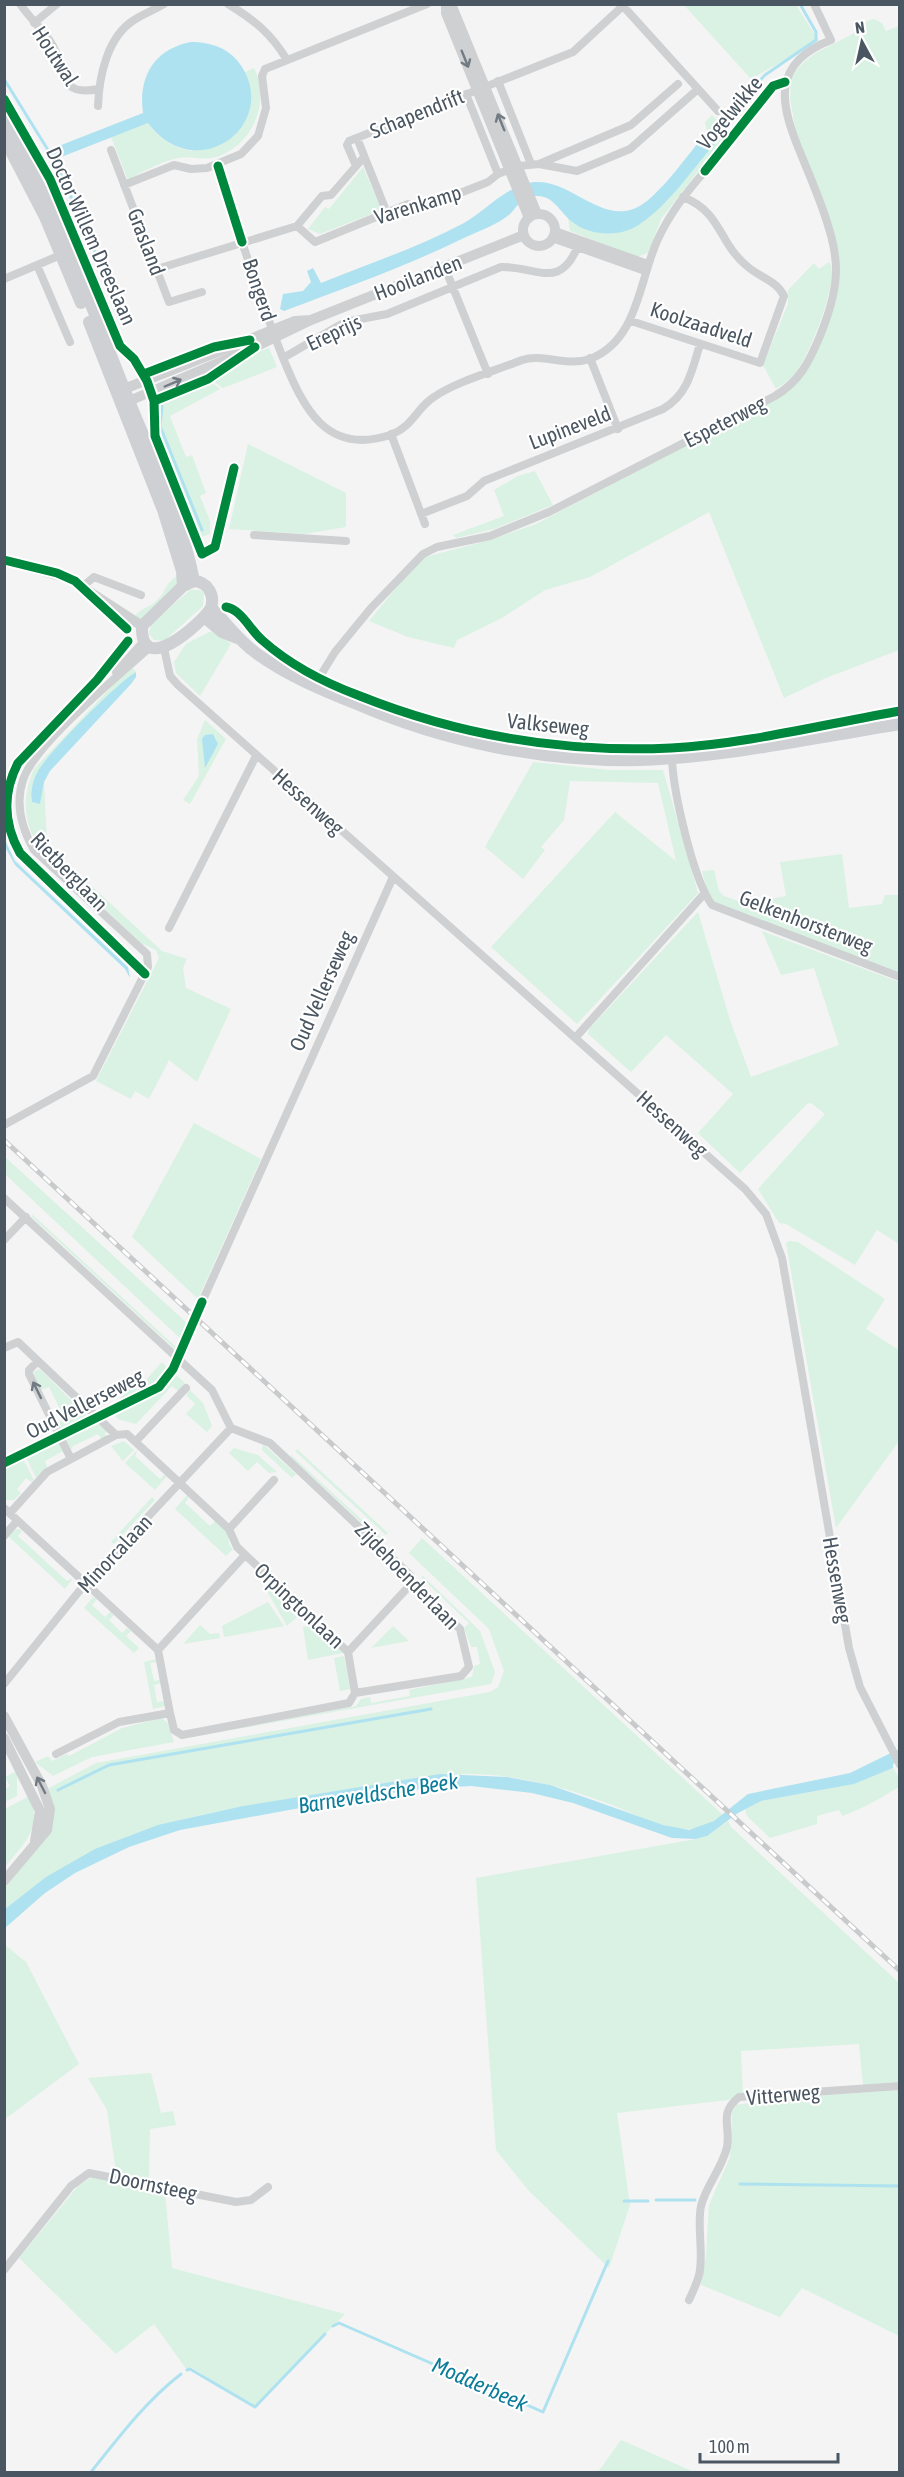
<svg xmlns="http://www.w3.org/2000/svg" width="904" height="2477" font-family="'Asap Condensed',sans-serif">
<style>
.green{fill:#d9f2e3}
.water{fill:#aee2f0}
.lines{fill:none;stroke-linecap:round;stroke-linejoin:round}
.stream{stroke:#aee2f0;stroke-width:3}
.minor{stroke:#ced0d2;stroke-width:8}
.tertiary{stroke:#ced0d2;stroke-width:10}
.secondary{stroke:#ced0d4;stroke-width:12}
.rail-casing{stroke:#c9cacc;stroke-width:5}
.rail{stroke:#fff;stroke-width:3;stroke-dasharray:9;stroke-linecap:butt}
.cycleway-casing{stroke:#fff;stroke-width:13}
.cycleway{stroke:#00873e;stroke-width:9}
.oneway{stroke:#727b83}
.labels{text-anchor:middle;stroke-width:4.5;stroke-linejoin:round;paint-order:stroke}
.street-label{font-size:21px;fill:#4a5661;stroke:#fff}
.water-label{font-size:22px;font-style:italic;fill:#0c7c9b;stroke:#fff}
</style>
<rect width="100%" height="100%" fill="#f4f4f4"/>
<!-- green -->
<path class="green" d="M684 5H796L819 41 751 79Z
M874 19 882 23 886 31 899 26V650L826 678 784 698 709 512 590 577 545 590 502 618 457 640 454 648 408 637 369 621 408 573 425 557 490 540 536 524 744 415 801 378 839 272 796 133 790 98 791 76C815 48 823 51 852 34 861 29 864 20 874 19Z
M254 68C270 99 255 139 224 154 205 163 193 155 178 158 163 161 141 172 128 180L111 137 148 123C159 139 173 148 192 151L250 106V88L245 72Z
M712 115 729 132 661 219 648 253 637 257 570 231 568 218 578 226 599 233 641 223 657 210 712 131 707 132 705 122Z
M363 167 380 206 379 211 320 234 308 229 325 207 329 209Z
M829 262C841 278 809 355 797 371 791 379 783 384 776 389L763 365 788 304V290L814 263 819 269Z
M269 348 277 367 223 388 213 381 249 356Z
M211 382 220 389 170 416 186 457 192 455 206 493 200 496 210 521V534L198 538 156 431 157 405Z
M248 444 346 493V527L304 534 229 529Z
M535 471 553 505 494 529 456 538 453 535 504 516 494 490 518 476Z
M180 574V581L139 621 133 618C141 607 150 608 157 600 168 590 163 584 180 574Z
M190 590H200L204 593 203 606 164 641 154 640 149 634 151 624Z
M216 631 231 644 200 696 176 673 174 662 186 644 209 632Z
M133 668 136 672 95 709 46 760 31 799 32 802 40 804 44 782 47 845 162 951 187 959 183 968 186 988 231 1009 197 1082 169 1060 149 1099 135 1091 131 1099 96 1081 159 958 156 950 141 943 44 853C23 828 21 799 34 769L116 682Z
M205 720 226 739 190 804 183 800 199 776 197 739Z
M533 762 609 770H663L698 893 577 1024 491 947 615 812 676 861 658 783 570 781 564 820 541 847 545 850 523 879 485 847Z
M842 854 849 908 882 904 885 895H899V974L716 905 707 890 702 871 714 870 719 891 724 896 771 913 770 899 786 896 780 862Z
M698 912 730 1020 751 1077 839 1045 814 968 781 975 762 931 899 982V1244L877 1230 855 1265 786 1224 779 1223 758 1189 825 1114 811 1103 807 1104 740 1173 698 1133 733 1094 666 1035 631 1072 588 1034 589 1029Z
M194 1123 261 1159 198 1299 132 1237Z
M4 1156 187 1323 182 1340 8 1177 5 1173Z
M33 1215 177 1348 178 1352 31 1216Z
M789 1241 798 1242 885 1299 866 1329 899 1350V1441L836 1528 786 1243Z
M162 1362 170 1370 153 1387 110 1409 132 1386 137 1390Z
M40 1369 88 1417 61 1430 57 1423 65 1419 49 1387 41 1390 33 1372Z
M174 1373 185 1383 178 1391 172 1386 136 1424 120 1420 113 1414 156 1392Z
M190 1390 203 1403 212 1426 207 1432 186 1414 195 1404 186 1395Z
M95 1422 106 1431 105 1438 102 1440 98 1434 73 1446 71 1450 65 1438Z
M59 1441 66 1452H61L45 1461 47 1467 36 1478 26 1457Z
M124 1441 134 1450 123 1461 111 1446Z
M263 1444 296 1474 292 1478 262 1450Z
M234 1448 258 1455 277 1472 269 1473 257 1462 248 1471 229 1453Z
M138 1449 135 1456 160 1479 165 1474 167 1476 155 1490 125 1463Z
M297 1449 388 1533 386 1535 295 1451Z
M291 1455 383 1539 381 1541 290 1456Z
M23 1459 34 1480 32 1482 26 1478 17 1489 21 1493 14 1500H6L5 1467Z
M187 1495 189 1497 185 1503 210 1526 215 1521 228 1533 229 1544 233 1549 226 1556 175 1509Z
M152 1497 155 1500 114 1544 111 1542Z
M19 1529 22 1531 18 1536 67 1581 73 1578 65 1589 8 1536 13 1530Z
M422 1538 723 1815C711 1824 696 1831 681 1829 659 1827 637 1815 617 1807 582 1793 545 1782 508 1777 450 1768 394 1782 337 1791 208 1812 110 1823 5 1909V1888L41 1843 47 1789 96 1763 490 1692 498 1687 504 1671 489 1629 409 1553Z
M422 1575 480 1631 495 1672 491 1684 181 1739 356 1706 361 1699 370 1697 371 1703 410 1696 409 1690 472 1677 474 1666 480 1664 477 1647H471L464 1628 469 1623 427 1583 422 1587Z
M269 1584 288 1601 284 1606 297 1617 287 1626 265 1588Z
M93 1597 97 1599 92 1605 105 1617 110 1612 114 1615 109 1620 122 1633 127 1628 131 1631 126 1636 139 1648 134 1653 84 1608Z
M268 1602 284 1626 224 1637 222 1626Z
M200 1625 210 1634 219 1633 220 1638 183 1644Z
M315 1625 343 1653 308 1660 303 1627Z
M393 1626 409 1641 371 1648Z
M344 1656 350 1689 340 1691 334 1658Z
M157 1659V1662L150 1663 154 1681 161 1680V1683L154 1685 157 1702 165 1701V1706L153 1709 144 1662Z
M161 1718 168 1723 174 1742 92 1757 53 1776 35 1762 48 1756 52 1761 67 1754 69 1756 122 1728Z
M893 1768 899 1778V1787C880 1798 863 1809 842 1816L839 1810 817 1816V1824L770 1838 747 1816 745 1809 761 1801 854 1784Z
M17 1771V1796L5 1802V1789L10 1786 5 1777Z
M31 1795C40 1831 26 1841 5 1867V1809Z
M728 1821 731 1827 899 1983V2082L863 2085 859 2044 741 2051 743 2095 728 2100 617 2113 630 2205 609 2268 528 2190 496 2150 476 1878 696 1839 707 1836Z
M4 1944 26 1962 79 2064 5 2119Z
M151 2073 161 2113 173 2111 176 2125 150 2129 149 2179 116 2172 107 2110 88 2078Z
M899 2090V2336L802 2288 780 2317 701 2285 706 2256 709 2205 730 2157 732 2113 736 2105 785 2098Z
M92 2177 165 2192 172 2268 345 2314 254 2407 191 2367 187 2370 154 2324 116 2354 19 2258 78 2186Z
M621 2440 694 2472H598Z"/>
<!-- water -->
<path class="water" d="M191 42C212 42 231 49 242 67 279 126 196 187 148 123L51 161 46 151 143 113C138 77 154 49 191 42Z
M712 131 718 135 717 141C693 168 670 204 640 224 620 238 589 236 571 221 557 209 551 190 527 198 519 201 516 208 510 214 499 224 479 231 466 237 407 266 345 288 284 311L280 309 283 294 303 291 311 282 307 271 313 268 321 283C368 264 419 247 464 223 485 211 502 191 525 184 569 170 604 236 647 201 668 184 689 153 707 132Z
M136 672V677L131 684 50 771 44 782 40 804 32 802C30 792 33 780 38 771 50 751 116 684 136 672Z
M213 734 218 744 205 768 202 739 205 735Z
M4 838 15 861 128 967 130 978 125 969 15 865 5 847Z
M899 1749V1760L893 1764V1768L854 1784 761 1801 738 1813 707 1836 696 1839 672 1838 573 1803 532 1793 471 1786 410 1790 316 1805 180 1830 129 1847 75 1873 45 1893 5 1928V1909L46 1877 95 1849 158 1825 243 1806 440 1774 507 1777 550 1785 663 1825 689 1830 714 1821 748 1794 850 1773Z"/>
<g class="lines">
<!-- stream -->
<path class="stream" d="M4 79 48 150
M726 116 765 75 816 40V32L800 4
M54 160 90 238 118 316
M162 406 160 426 202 530
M58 1790 109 1765 431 1709
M740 2184 900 2186
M656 2200H695
M624 2201H648
M333 2326 339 2323 543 2412 608 2261
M187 2370 190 2369 255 2407 325 2334
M91 2472C119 2437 145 2402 181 2374"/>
<!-- minor -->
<path class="minor" d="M20 4C29 17 41 28 50 41 68 66 55 98 98 89
M228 4C254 20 271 33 287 60
M623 6 718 111
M34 23 57 4
M498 81 531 164
M466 94 498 174
M98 106C99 77 107 37 134 20 143 14 154 10 164 4
M357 138 387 213
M111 150 169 302 202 292
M539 164 631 125 678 84
M356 166 347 145 349 141 573 52 625 4
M124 185 174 165 191 169 207 168 241 154 258 136 266 108 262 76 265 69 427 4
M297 226 315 242 408 204 422 208 488 182 498 174 518 166 539 164 577 171 630 149 698 89
M555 231 648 264
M552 238 645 271
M242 242C255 281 268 320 283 358 303 407 326 456 390 435 413 427 417 407 434 397 457 381 495 371 522 360 543 353 566 367 590 359 639 340 639 279 658 239 670 213 686 193 705 171
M37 265 70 342
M445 268 488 374
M157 269 297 226 322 196 331 195 364 157
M4 279 63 254
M631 321 760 363 784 296C777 281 761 278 748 267 717 242 723 213 683 197
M283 358 345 322 387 314 501 267C537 266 561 293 580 241
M590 358 618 429
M391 434 425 524
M421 514 467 496 484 481 663 409C688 394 692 371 700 344
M254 535 346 541
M82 587 94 577 141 595
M164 648 170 676 178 685 745 1189 766 1214 782 1258 849 1648 860 1687 900 1765
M116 672 144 641
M314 686 335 652 371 608 423 554 437 547 490 536 549 512 775 396C800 381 809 362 820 336 830 311 839 283 835 256 832 227 811 179 800 152 779 102 772 63 831 40L814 4
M672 758C673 791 693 879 712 905L900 977
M169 928 256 756
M576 1037 704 894
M4 1125 93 1076 148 967 147 954 34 850C22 829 15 804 23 780 35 743 119 676 150 647
M4 1198 212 1390 231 1428 270 1443 411 1576 412 1583 460 1629 469 1667 461 1676 355 1693 349 1703 182 1735 174 1730 170 1713 119 1722 56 1754
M4 1240 26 1217
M202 1302 393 877
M4 1348 18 1342 116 1435
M38 1361 29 1370V1374L71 1459
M136 1441 186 1388
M4 1508 158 1650 170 1713
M10 1513 47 1472 116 1435 127 1434 229 1529 237 1547 348 1652 355 1693
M229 1529 274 1480
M4 1536 17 1521
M158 1650 245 1555
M348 1652 412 1583
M4 1684 85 1584 231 1428
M4 2270 71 2186 89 2173 236 2202 251 2200 268 2187
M689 2300C693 2291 699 2280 700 2270 703 2249 697 2226 701 2206 706 2185 722 2169 727 2147 731 2126 718 2114 739 2097L900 2086"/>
<!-- tertiary -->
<path class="tertiary" d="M446 4V13L529 218
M451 4 537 214
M523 230a16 16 0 1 1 32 0a16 16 0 1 1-32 0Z
M311 320 295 321 124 389 119 398 129 401 255 347 311 320 524 235
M4 560 70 579 142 626
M4 1716 42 1786 50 1809 47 1830 4 1881
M4 1738 40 1811 35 1841"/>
<!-- secondary -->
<path class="secondary" d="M4 121C56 207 90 303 127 396 151 456 182 518 194 581
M4 138 45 217 81 303
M89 322 163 510 182 571 183 586
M194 581C208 582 215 595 211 608 200 625 140 678 142 626L183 586Z
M211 608C227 623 238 640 256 653 286 675 322 690 357 704 445 742 543 762 639 760 727 757 813 738 900 724
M204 617 222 632 237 638"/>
<!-- rail casing -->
<g class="rail-casing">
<path id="rail" d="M4 1140 900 1971"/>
</g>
<!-- rail -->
<use href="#rail" class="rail"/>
<!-- cycleway casing -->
<g class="cycleway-casing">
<path id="cycleway" d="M4 99 50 179 120 346 134 359 147 381 154 401 155 436 202 554 215 547 234 468
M218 166 242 242
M705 171 773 86 785 82
M144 374 214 347 250 340
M154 401 208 379 255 347
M4 560 57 573 75 581 127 629
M226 607C242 610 250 630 262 640 290 665 325 683 360 696 460 736 563 753 671 748 746 744 825 724 900 711
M128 641 97 680 18 763C2 794 3 823 20 853L145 974
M4 1463 159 1387 173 1369 202 1302"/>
</g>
<!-- cycleway -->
<use href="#cycleway" class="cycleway"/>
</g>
<!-- one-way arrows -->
<defs><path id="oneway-shaft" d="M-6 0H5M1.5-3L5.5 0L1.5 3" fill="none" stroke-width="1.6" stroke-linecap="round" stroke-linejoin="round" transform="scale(1.5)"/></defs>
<g class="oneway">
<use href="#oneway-shaft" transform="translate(465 59) rotate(68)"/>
<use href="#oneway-shaft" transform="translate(501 122) rotate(-112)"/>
<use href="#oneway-shaft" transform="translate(173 383) rotate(-23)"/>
<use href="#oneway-shaft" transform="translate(37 1390) rotate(-116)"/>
<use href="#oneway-shaft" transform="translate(41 1785) rotate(-117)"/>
</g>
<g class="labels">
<!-- street labels -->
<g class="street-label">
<text transform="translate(55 56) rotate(57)" y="7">Houtwal</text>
<text transform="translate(730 113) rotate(-50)" y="7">Vogelwikke</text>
<text transform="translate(417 114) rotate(-22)" y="7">Schapendrift</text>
<text transform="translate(418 205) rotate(-17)" y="7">Varenkamp</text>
<text transform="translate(91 236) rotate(66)" y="7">Doctor Willem Dreeslaan</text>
<text transform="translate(146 242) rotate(69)" y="7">Grasland</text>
<text transform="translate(418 278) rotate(-21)" y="7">Hooilanden</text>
<text transform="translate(259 290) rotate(71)" y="7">Bongerd</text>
<text transform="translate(701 325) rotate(18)" y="7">Koolzaadveld</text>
<text transform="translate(334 333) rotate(-25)" y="7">Ereprijs</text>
<text transform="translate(725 422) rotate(-27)" y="7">Espeterweg</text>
<text transform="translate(570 428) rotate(-21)" y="7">Lupineveld</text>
<text transform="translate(548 725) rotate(6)" y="7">Valkseweg</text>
<text transform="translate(308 802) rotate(42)" y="7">Hessenweg</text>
<text transform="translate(69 872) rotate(46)" y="7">Rietberglaan</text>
<text transform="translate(806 922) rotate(21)" y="7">Gelkenhorsterweg</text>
<text transform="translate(322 991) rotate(-66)" y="7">Oud Vellerseweg</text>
<text transform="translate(672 1124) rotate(42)" y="7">Hessenweg</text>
<text transform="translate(85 1404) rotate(-27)" y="7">Oud Vellerseweg</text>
<text transform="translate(115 1554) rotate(-47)" y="7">Minorcalaan</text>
<text transform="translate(407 1576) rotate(46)" y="7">Zijdehoenderlaan</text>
<text transform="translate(837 1580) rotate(80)" y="7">Hessenweg</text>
<text transform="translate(299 1606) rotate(43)" y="7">Orpingtonlaan</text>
<text transform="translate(783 2095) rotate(-5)" y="7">Vitterweg</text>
<text transform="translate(153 2185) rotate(12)" y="7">Doornsteeg</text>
</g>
<!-- water labels -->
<g class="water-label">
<text transform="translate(378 1793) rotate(-9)" y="8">Barneveldsche Beek</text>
<text transform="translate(480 2384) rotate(24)" y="8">Modderbeek</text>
</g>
</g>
<!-- border -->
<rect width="904" height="2477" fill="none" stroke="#4a5661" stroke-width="12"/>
<!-- north arrow -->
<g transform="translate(862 42) rotate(352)" stroke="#ffffff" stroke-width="4.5" paint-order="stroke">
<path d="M0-4.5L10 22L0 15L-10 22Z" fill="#4a5661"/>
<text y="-9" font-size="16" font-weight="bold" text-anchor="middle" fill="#4a5661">N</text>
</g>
<!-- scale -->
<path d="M700 2453v9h138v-9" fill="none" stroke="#4a5661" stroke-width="3"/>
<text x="709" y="2453" font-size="18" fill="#4a5661" stroke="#ffffff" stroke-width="4.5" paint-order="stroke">100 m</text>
</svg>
